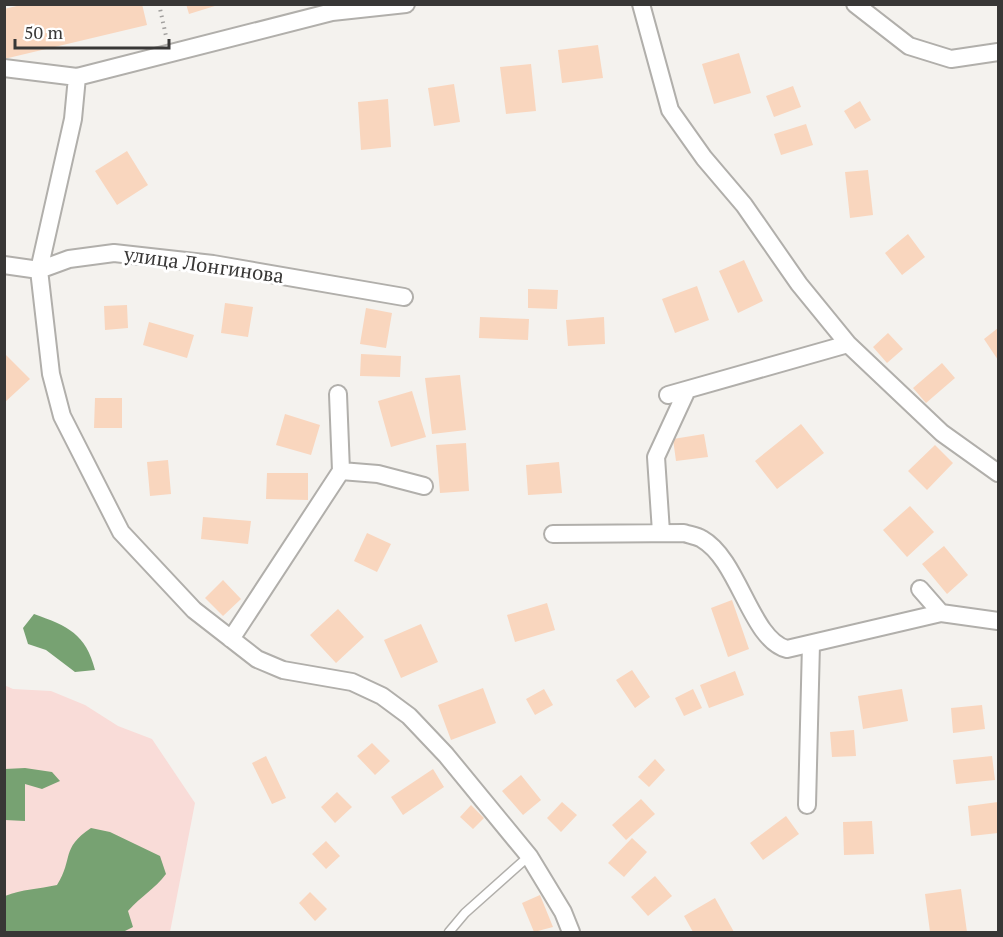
<svg xmlns="http://www.w3.org/2000/svg" width="1003" height="937" font-family="'PT Serif',serif">
<style>
.green{fill:#f9dcd8}
.water{fill:#77a272}
.building{fill:#f9d6be}
.lines{fill:none;stroke-linecap:round;stroke-linejoin:round}
.service-casing{stroke:#b1afab;stroke-width:11}
.minor-casing{stroke:#b1afab;stroke-width:20}
.path{stroke:#a19f9d;stroke-width:4;stroke-dasharray:1.5 4.5;stroke-linecap:butt}
.service{stroke:#fff;stroke-width:8}
.minor{stroke:#fff;stroke-width:16}
.labels{text-anchor:middle;stroke-width:6;stroke-linejoin:round;paint-order:stroke}
.street-label{font-size:20px;fill:#383736;stroke:#fff}
</style>
<rect width="100%" height="100%" fill="#f4f2ee"/>
<!-- green -->
<path class="green" d="M4 685 13 689 51 691 85 705 118 726 152 739 195 803 170 932H5Z"/>
<!-- water -->
<path class="water" d="M34 614C68 626 86 634 95 670L75 672 46 650 28 644 23 628Z
M25 768 52 772 60 781 42 789 25 784V821L5 820V769Z
M91 828 110 832 160 856 166 874C155 889 141 896 128 911L133 927 123 932H5V896C22 889 39 889 57 885 74 858 60 849 91 828Z"/>
<!-- building -->
<path class="building" d="M25 4H142L147 25 4 59V9Z
M186 4H218V5L189 14Z
M598 45 603 78 562 83 558 50Z
M739 53 751 93 714 104 702 64Z
M531 64 536 111 506 114 500 67Z
M454 84 460 122 434 126 428 88Z
M793 86 801 107 774 117 766 96Z
M388 99 391 147 361 150 358 102Z
M860 101 871 120 855 129 844 111Z
M806 124 813 145 781 155 774 134Z
M127 151 148 185 117 205 95 171Z
M868 170 873 215 850 218 845 172Z
M908 234 925 257 902 275 885 253Z
M744 260 763 301 738 313 719 271Z
M697 286 709 320 675 333 662 299Z
M528 289 558 290 557 309 528 308Z
M225 303 253 307 248 337 221 333Z
M127 305 128 328 105 330 104 306Z
M366 308 392 313 386 348 360 344Z
M480 317 529 319 528 340 479 338Z
M604 317 605 344 568 346 566 320Z
M149 322 194 335 187 358 143 345Z
M998 328V360L984 339Z
M888 333 903 349 887 363 873 347Z
M4 353 30 379 4 403Z
M361 354 401 356 400 377 360 376Z
M942 363 955 378 926 403 913 388Z
M460 375 466 430 432 434 425 378Z
M412 391 426 437 391 447 378 401Z
M95 398H122V428H94Z
M285 414 320 425 311 455 276 445Z
M801 424 824 453 777 489 755 461Z
M704 434 708 457 676 461 673 439Z
M466 443 469 491 440 493 436 445Z
M935 445 953 463 927 490 908 471Z
M168 460 171 494 150 496 147 462Z
M559 462 562 493 528 495 526 465Z
M267 473H308V500L266 499Z
M910 506 934 532 907 557 883 530Z
M203 517 251 521 248 544 201 539Z
M367 533 391 544 377 572 354 561Z
M944 546 968 575 947 594 922 564Z
M223 580 241 599 223 616 205 598Z
M732 600 749 649 728 657 711 608Z
M547 603 555 630 515 642 507 615Z
M338 609 364 637 336 663 310 635Z
M421 624 438 662 401 678 384 640Z
M632 670 650 697 635 708 616 680Z
M735 671 744 695 709 708 700 685Z
M483 688 496 723 451 740 438 705Z
M544 689 553 705 535 715 526 699Z
M693 689 702 708 684 716 675 698Z
M902 689 908 721 863 729 858 696Z
M982 705 985 729 953 733 951 708Z
M854 730 856 756 832 757 830 732Z
M372 743 390 761 375 775 357 756Z
M266 756 286 798 272 804 252 763Z
M992 756 995 780 956 784 953 760Z
M655 759 665 770 649 787 638 777Z
M433 769 444 787 403 815 391 797Z
M521 775 541 800 523 815 502 791Z
M337 792 352 807 335 823 321 807Z
M641 799 655 814 626 840 612 825Z
M562 802 577 815 561 832 547 818Z
M998 802V833L971 836 968 806Z
M471 805 484 818 473 829 460 817Z
M786 816 799 834 763 860 750 843Z
M872 821 874 854 844 855 843 822Z
M632 838 647 852 624 877 608 863Z
M326 841 340 856 326 869 312 854Z
M655 876 672 896 648 916 631 897Z
M961 889 967 932H930L925 894Z
M310 892 327 909 315 921 299 903Z
M540 895 553 927 534 932 522 903Z
M715 898 734 932H693L684 916Z"/>
<g class="lines">
<!-- service casing -->
<g class="service-casing">
<path id="service" d="M449 932 465 913 529 856"/>
</g>
<!-- minor casing -->
<g class="minor-casing">
<path id="minor" d="M641 4 670 110 704 158 744 205 799 284 848 344 942 433 998 473
M855 4 909 46 951 59 998 52
M4 68 77 77 332 12 406 4
M77 77 73 119 39 270 51 374 62 416 121 532 194 610 257 659 283 670 352 682 382 696 409 716 446 755 529 856 563 912 571 932
M4 265 39 270 69 259 114 253 213 264 404 297
M338 394 341 471
M668 395 848 344
M661 532 656 457 687 390
M553 534 684 533C690 535 697 536 702 539 739 560 751 640 787 649L941 613 998 621
M920 589 941 613
M231 639 341 471 378 474 424 486
M807 805 811 644"/>
</g>
<!-- path -->
<path class="path" d="M159 4 166 36"/>
<!-- service -->
<use href="#service" class="service"/>
<!-- minor -->
<use href="#minor" class="minor"/>
</g>
<g class="labels">
<!-- street labels -->
<g class="street-label">
<text transform="translate(204 265) rotate(8)" y="7">улица Лонгинова</text>
</g>
</g>
<!-- border -->
<rect width="1003" height="937" fill="none" stroke="#383736" stroke-width="12"/>
<!-- scale -->
<path d="M15 39v9h154v-9" fill="none" stroke="#383736" stroke-width="3"/>
<text x="24" y="39" font-size="18" fill="#383736" stroke="#ffffff" stroke-width="4.5" paint-order="stroke">50 m</text>
</svg>
